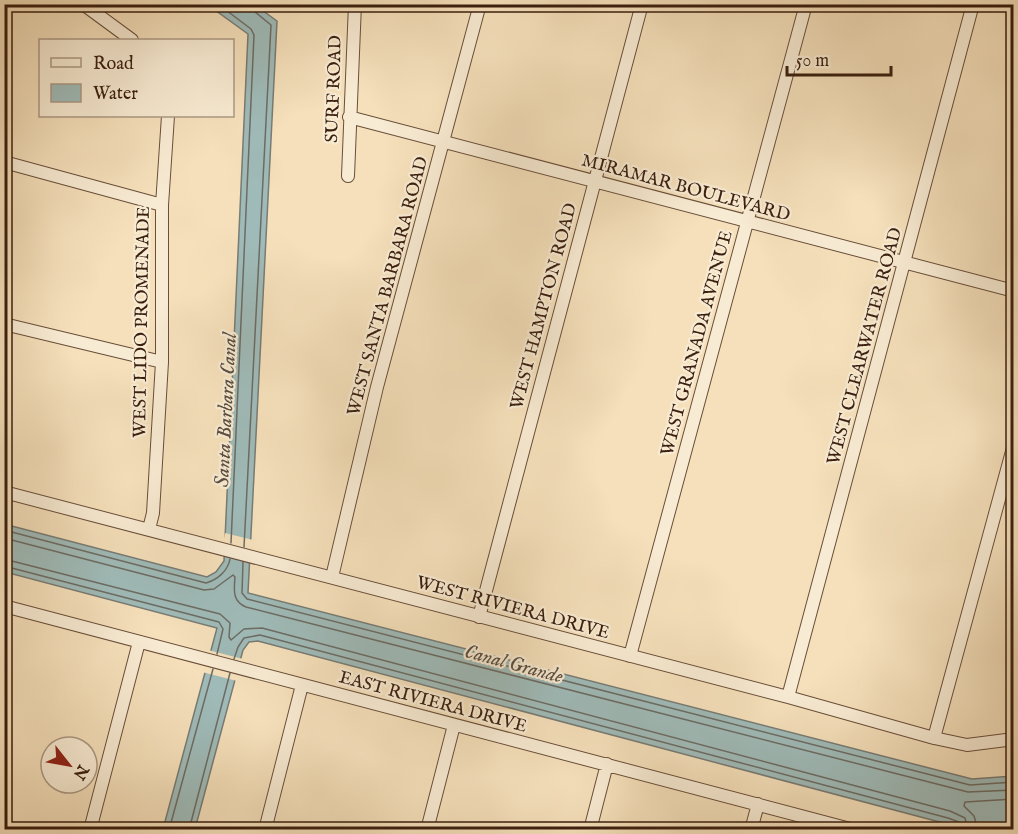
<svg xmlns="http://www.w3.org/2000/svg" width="1018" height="834" font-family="'IM FELL English',serif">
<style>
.water{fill:#9fbbb9;stroke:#777c75;stroke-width:1.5}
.pier{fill:#f5e0bb}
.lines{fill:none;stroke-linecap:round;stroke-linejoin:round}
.shore{stroke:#6c6c64;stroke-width:1.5}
.minor-casing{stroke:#694e39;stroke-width:14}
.minor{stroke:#f8ebd3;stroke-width:12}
.labels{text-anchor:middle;stroke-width:4.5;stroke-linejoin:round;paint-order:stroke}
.street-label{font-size:18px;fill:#3a1e0e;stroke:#f8ebd3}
.water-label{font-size:20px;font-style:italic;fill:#584d41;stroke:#f8ebd3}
</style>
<rect width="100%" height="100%" fill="#f5e0bb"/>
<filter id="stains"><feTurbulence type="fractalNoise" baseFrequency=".00333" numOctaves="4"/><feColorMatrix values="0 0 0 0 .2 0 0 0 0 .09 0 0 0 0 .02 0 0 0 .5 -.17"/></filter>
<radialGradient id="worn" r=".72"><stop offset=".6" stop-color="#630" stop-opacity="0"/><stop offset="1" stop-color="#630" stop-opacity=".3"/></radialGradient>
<!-- water -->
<path class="water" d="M208 5H255L277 21 248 593 972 779 1013 776V829H961L947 824 258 641 249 642 243 650 195 829H163L217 628 5 572 4 524 207 577 216 572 224 561 248 34Z"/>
<!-- pier -->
<path class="pier" d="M225 533 253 540 252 563 221 555Z
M208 650 243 659 237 681 202 672Z"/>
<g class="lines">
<!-- shore -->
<path class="shore" d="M218 4 251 29 254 35 231 543
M4 530 206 583C217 580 228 571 230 559
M4 538 204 590 214 589 233 575 235 577C234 590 232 601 246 607L968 792 1014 790
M244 547 271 25 254 11 253 4
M4 559 220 614 230 623 229 637 231 640 244 629 262 628 950 811 965 818 968 830
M243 562 242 593 247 599 970 785 1014 782
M4 566 219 622 223 629 217 654
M234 659 238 647 244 638 260 635 948 818 959 822 961 830
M169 830 213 669
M189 830 230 673
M978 830 974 816 964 806 965 802 1014 799"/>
<!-- minor casing -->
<g class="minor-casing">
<path id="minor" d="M83 4 132 40
M349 117 1014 291
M4 162 162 205
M348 176 355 4
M4 324 162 362
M4 492 788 697 934 738 967 745 1014 739
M149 529 153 513 162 362V205L168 116
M332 577 377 387 480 4
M4 606 854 830
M479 617 642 4
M630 656 806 4
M788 697 973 4
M934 738 1014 444
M90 830 139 642
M265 830 302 685
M427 830 454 725
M590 830 607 764
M751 830 758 804"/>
</g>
<!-- minor -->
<use href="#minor" class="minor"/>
</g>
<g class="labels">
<!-- street labels -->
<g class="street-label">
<text transform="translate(333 89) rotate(-88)" y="6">SURF ROAD</text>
<text transform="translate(686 187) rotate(15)" y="6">MIRAMAR BOULEVARD</text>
<text transform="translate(387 286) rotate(-75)" y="6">WEST SANTA BARBARA ROAD</text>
<text transform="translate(543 306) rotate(-75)" y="6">WEST HAMPTON ROAD</text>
<text transform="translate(141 322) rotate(-89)" y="6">WEST LIDO PROMENADE</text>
<text transform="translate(696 343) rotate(-75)" y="6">WEST GRANADA AVENUE</text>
<text transform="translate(864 346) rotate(-75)" y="6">WEST CLEARWATER ROAD</text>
<text transform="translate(513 607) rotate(15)" y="6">WEST RIVIERA DRIVE</text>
<text transform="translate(433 701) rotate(15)" y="6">EAST RIVIERA DRIVE</text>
</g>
<!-- water labels -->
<g class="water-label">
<text transform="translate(225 410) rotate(-87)" y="7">Santa Barbara Canal</text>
<text transform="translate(514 663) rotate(15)" y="7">Canal Grande</text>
</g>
</g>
<!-- margin -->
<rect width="1018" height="834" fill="none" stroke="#f5e0bb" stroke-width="24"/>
<rect x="6" y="6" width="1006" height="822" fill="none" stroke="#3a1e0e" stroke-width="3"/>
<rect x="12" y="12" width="994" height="810" fill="none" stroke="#3a1e0e" stroke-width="1.5"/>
<!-- legend -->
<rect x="39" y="39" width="195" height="78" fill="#f8ebd3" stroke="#ac9984" stroke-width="1.5"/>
<rect x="51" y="58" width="30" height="9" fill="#f8ebd3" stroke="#ac9984" stroke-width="1.5"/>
<text x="93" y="69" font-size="18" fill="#3a1e0e">Road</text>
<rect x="51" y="84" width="30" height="18" fill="#9fbbb9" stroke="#ac9984" stroke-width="1.5"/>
<text x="93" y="99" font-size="18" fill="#3a1e0e">Water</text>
<!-- north arrow -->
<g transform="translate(69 765) rotate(121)"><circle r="28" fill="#f8ebd3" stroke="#ac9984" stroke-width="1.5"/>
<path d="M0-4.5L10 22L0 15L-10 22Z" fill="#8f2418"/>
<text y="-9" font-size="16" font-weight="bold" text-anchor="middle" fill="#3a1e0e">N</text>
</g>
<!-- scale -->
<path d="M787 66v9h104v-9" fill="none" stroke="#3a1e0e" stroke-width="3"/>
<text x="796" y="66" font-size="18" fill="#3a1e0e" stroke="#f8ebd3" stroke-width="4.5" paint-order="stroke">50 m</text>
<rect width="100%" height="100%" filter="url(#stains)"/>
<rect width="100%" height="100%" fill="url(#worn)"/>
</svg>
